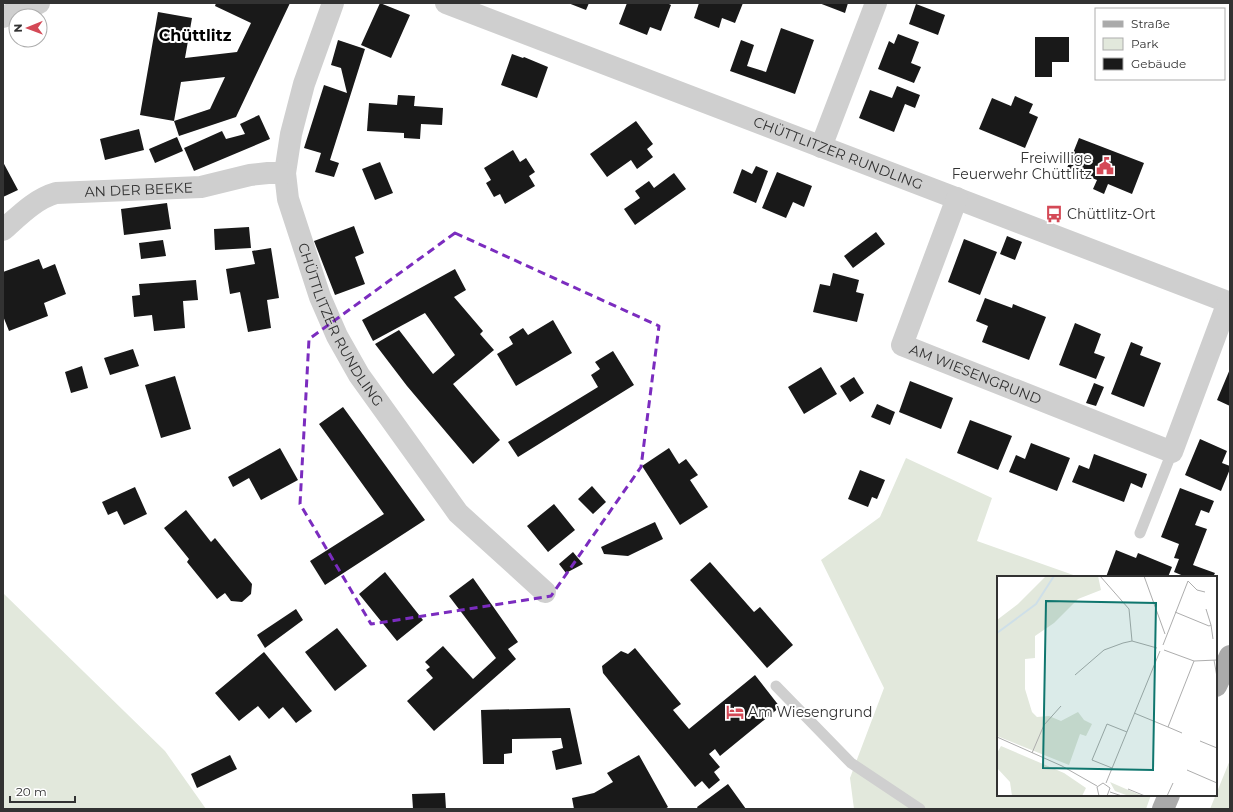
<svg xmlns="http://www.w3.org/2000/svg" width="1233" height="812" font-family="Montserrat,sans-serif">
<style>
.green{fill:#e2e8dc}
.building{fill:#191919}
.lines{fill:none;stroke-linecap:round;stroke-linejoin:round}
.service{stroke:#cfcfcf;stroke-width:11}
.minor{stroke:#cfcfcf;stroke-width:22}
.primary{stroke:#aaa;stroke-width:22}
.marked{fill:none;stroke:#7b2cbf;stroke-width:3;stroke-dasharray:8 5;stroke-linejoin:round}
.labels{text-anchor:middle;stroke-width:4;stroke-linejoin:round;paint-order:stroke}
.street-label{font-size:14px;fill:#323232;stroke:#fff}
.poi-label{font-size:14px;fill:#323232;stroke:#fff;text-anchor:start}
.quarter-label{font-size:16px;font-weight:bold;fill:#000;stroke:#fff}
.inset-river{fill:none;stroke:#cedfe8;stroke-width:2}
.inset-road{fill:none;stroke:#adadad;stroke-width:1}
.view{fill:#0f766e;fill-opacity:0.15;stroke:#0f766e;stroke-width:2}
.inset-edge{fill:none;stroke:#323232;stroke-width:2}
</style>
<rect width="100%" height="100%" fill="#fff"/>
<!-- green -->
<path class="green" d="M906 458 992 498 977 541 1079 577H998V795H1151L1146 809H854L850 778 884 688 821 560 880 517Z
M3 593 165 751 206 809H3Z
M1230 760V809H1210Z"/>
<!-- building -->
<path class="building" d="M216 3H290L236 117 179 136 174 121 210 109 225 77 181 82 174 121 140 115 158 12 192 18 185 58 237 52 251 23 215 6Z
M380 3 410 15 391 58 361 45Z
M568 3H589L586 10Z
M627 3H667L671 5 661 31 650 27 647 35 619 24Z
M699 3H743L735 23 722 18 719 28 694 18Z
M819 3H848L845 13Z
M916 4 945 15 938 35 909 24Z
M781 28 814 40 795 94 730 71 741 40 754 45 747 66 766 72Z
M898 34 919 42 911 63 921 67 914 83 878 69 889 41 894 44Z
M1035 37H1069V62H1052V77H1035Z
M338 40 365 49 330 160 339 163 334 177 315 172 321 153 304 148 324 85 347 93 341 68 331 65Z
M512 54 523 58 524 57 548 67 537 98 501 85Z
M897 86 920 95 915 108 905 104 894 132 859 118 870 90 892 98Z
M398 95 415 96 414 106 443 108 442 125 421 124 420 139 404 138V133L367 131 369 103 397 105Z
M1015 96 1033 104 1029 113 1038 117 1025 148 979 129 992 98 1011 106Z
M259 115 270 139 194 171 184 148 222 131 226 139 245 134 240 124Z
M636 121 653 144 647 149 653 157 637 169 631 160 607 177 590 154Z
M139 129 144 150 105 160 100 139Z
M177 137 183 151 155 163 149 149Z
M1079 138 1144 163 1132 194 1108 184 1104 194 1093 189 1097 180 1067 168Z
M513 150 520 162 526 158 535 172 529 176 535 186 505 204 500 194 494 197 486 183 491 180 484 168Z
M3 162 18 190 3 197Z
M380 162 393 193 375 200 362 169Z
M756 166 768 171 756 203 733 193 742 169 752 174Z
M777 172 812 186 804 207 793 202 786 218 762 208Z
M674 173 686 189 635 225 624 209 640 198 635 191 649 181 654 188Z
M167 203 171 229 124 235 121 209Z
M354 226 364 253 355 257 365 284 335 295 314 241Z
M249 227 251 248 215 250 214 229Z
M876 232 885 244 853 268 844 256Z
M1007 236 1022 242 1015 260 1000 254Z
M964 239 997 252 980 295 948 282Z
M163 240 166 256 141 259 139 243Z
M271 248 279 298 267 300 271 328 248 332 240 292 230 294 226 269 255 264 252 251Z
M39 259 43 269 55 264 66 294 44 303 48 316 9 331 3 316V272Z
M455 269 466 290 454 297 483 331 480 334 494 350 453 384 500 440 473 464 407 386 375 344 399 330 433 374 455 355 425 313 373 341 362 320Z
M833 273 859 280 856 292 864 294 857 322 813 312 820 284 830 286Z
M196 280 198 300 183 301 185 328 154 331 152 315 134 317 132 296 140 295 139 284Z
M985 298 1012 308 1013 304 1046 317 1029 360 982 342 988 326 976 321Z
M553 320 572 353 516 386 497 354 513 344 509 337 523 328 528 335Z
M1075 323 1101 334 1094 353 1105 357 1096 379 1059 365Z
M1131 342 1143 347 1140 355 1161 363 1144 407 1111 394Z
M133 349 139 366 110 375 104 358Z
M613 351 634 385 518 457 508 442 598 387 591 375 600 369 595 362Z
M82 366 88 388 71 393 65 372Z
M821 367 837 394 804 414 788 387Z
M1230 369V406L1217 400Z
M175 376 191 429 161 438 145 385Z
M854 377 864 393 850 402 840 386Z
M910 381 953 398 941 429 899 412Z
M1094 383 1104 387 1096 406 1086 403Z
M877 404 895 412 890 425 871 417Z
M343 407 425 520 325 585 310 561 384 514 319 424Z
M970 420 1012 436 998 470 957 453Z
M1200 439 1227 451 1222 463 1230 466V469L1221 491 1185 475Z
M1031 443 1070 458 1057 491 1009 472 1016 455 1025 459Z
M280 448 298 480 261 500 249 478 233 487 228 477Z
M669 448 679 464 686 459 698 475 690 480 708 507 680 525 642 466Z
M1094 454 1147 474 1142 488 1131 483 1124 502 1072 482 1079 465 1089 469Z
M860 470 885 480 877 499 872 497 868 507 848 499Z
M592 486 606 502 593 514 578 499Z
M135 487 147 514 124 525 117 511 108 515 102 502Z
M1180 488 1214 501 1209 513 1201 510 1195 525 1207 529 1193 565 1215 573 1213 577H1186L1174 572 1179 559 1174 558 1179 544 1161 537Z
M554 504 575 530 548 552 527 526Z
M186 510 211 542 215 538 252 584 251 594 242 602 231 601 225 593 217 599 187 562 189 559 164 528Z
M655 522 663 539 628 556 604 554 601 547Z
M1116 550 1136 558 1138 553 1172 567 1168 577H1106Z
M573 552 583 564 566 573 559 564Z
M710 562 754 612 760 607 793 645 767 668 690 580Z
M385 572 423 620 397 641 359 594Z
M473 578 518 642 508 649 516 659 434 731 407 701 433 678 426 670 430 667 425 662 443 646 473 679 496 658 449 596Z
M296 609 303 620 265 648 257 635Z
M337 628 367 666 335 691 305 652Z
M635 648 681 704 673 710 689 729 755 675 780 707 720 756 715 749 709 754 720 767 714 772 720 780 709 789 702 781 695 787 603 673 602 666 621 651 628 654Z
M264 652 312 711 296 723 283 707 269 719 258 706 239 721 215 693Z
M570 708 582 764 556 770 552 751 563 748 561 738 512 739V753L504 754V764H483L481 710Z
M230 755 237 769 197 788 191 774Z
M639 755 668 807 665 809H574L572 798 594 793 613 782 607 773Z
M728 784 746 809H698L697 807Z
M445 793 446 809H413L412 794Z"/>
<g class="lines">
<!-- service -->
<path class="service" d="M1140 533 1172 452
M776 686 851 763 920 809"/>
<!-- minor -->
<g class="minor">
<path id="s1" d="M333 3 304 84 291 134 285 173 288 199 320 297 337 336 359 375 458 513 545 592"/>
<path id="s2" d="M446 3 1230 303"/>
<path d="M3 17 39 3"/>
<path d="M821 147 876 3"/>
<path id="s3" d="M957 198 902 345 1172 452 1228 302"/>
<path id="s4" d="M3 230C19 216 35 199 56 193L201 187 250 175 268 173H285"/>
</g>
<!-- primary -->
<path class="primary" d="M1216 686 1230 656
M1163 809 1169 795"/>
</g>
<!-- marked area -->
<path class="marked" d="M455 233 659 326 641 467 551 596 371 624 300 504 309 339Z"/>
<!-- icons -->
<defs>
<g id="civic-bare" transform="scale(1.38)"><path d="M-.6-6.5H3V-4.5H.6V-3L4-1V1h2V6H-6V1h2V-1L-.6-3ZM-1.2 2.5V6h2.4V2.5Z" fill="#d44956" stroke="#fff" stroke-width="2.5" paint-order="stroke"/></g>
<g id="bus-bare" transform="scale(1.38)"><path d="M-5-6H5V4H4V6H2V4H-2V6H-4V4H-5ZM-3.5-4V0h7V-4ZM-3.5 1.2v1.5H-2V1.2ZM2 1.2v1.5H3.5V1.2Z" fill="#d44956" stroke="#fff" stroke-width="2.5" paint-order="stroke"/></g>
<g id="hotel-bare" transform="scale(1.38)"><path d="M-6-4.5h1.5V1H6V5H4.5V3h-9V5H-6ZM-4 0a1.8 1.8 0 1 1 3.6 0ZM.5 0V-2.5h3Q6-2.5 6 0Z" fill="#d44956" stroke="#fff" stroke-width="2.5" paint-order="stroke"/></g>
</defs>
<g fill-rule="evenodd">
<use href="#civic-bare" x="1105" y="166"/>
<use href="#bus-bare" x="1054" y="214"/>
<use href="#hotel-bare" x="735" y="712"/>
</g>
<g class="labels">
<!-- street labels -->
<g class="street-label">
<text dy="5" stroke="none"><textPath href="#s2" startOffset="420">CHÜTTLITZER RUNDLING</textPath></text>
<text dy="5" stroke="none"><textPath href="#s4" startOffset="148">AN DER BEEKE</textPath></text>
<text dy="5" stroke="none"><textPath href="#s1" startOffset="340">CHÜTTLITZER RUNDLING</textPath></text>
<text dy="5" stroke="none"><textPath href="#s3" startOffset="236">AM WIESENGRUND</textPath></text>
</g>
<!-- poi labels -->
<g class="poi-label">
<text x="1092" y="163" text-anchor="end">Freiwillige<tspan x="1092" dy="16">Feuerwehr Chüttlitz</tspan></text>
<text x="1067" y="219">Chüttlitz-Ort</text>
<text x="748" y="717">Am Wiesengrund</text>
</g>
<!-- quarter labels -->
<g class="quarter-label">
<text x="195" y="41">Chüttlitz</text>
</g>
</g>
<!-- overview -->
<g transform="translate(997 576)">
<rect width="220" height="220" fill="#fff"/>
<path d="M49 0H101L104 14 81 23 57 47 38 60V82L28 83V113L35 136 40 141 52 140 64 145 81 136 87 144 95 148 89 160 83 158 72 189 0 160V44L21 28ZM4 170 67 197 89 212 85 220H15L13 206 0 192V177ZM113 206 129 213 146 220H132L118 215Z" fill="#e2e8dc"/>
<path class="inset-river" d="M0 57 39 28 57 0"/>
<path class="inset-road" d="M103 0 132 33 135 65M147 0 168 58M178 36 212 50 214 49 209 33M214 49 216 63M166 69 191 5 200 14 208 16M167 74 197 85 220 84M217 84 220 101M78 99 107 74 126 67 135 65 160 72M137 137 171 151 197 85M171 151 185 157M0 161 65 190 100 210M203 165 220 172M35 177 47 149 64 130M115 192 95 184 110 148 130 156M190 194 220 207M109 207 163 75M131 213 148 220M113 216 125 220M102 220 100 211 106 207 113 212 110 220M170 220 176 207"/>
<path class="view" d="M49 25 159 27 156 194 46 192Z"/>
<rect width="220" height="220" class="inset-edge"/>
</g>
<!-- border -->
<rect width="1233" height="812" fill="none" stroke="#323232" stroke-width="8"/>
<!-- legend -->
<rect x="1095" y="8" width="130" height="72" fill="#ffffff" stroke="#adadad"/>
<rect x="1103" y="21" width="20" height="6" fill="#aaaaaa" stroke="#adadad"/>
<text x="1131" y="28" font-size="12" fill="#323232">Straße</text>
<rect x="1103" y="38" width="20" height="12" fill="#e2e8dc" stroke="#adadad"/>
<text x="1131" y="48" font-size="12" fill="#323232">Park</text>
<rect x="1103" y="58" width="20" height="12" fill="#191919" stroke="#adadad"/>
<text x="1131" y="68" font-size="12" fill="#323232">Gebäude</text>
<!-- north arrow -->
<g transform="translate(28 28) rotate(269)"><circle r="19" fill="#ffffff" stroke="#adadad"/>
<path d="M0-3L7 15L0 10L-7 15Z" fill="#d44956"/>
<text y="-6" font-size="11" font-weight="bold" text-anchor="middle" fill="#323232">N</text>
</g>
<!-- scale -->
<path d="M10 796v6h65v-6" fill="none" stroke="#323232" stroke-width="2"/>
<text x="16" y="796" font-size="12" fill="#323232" stroke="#ffffff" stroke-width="3" paint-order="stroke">20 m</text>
</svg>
